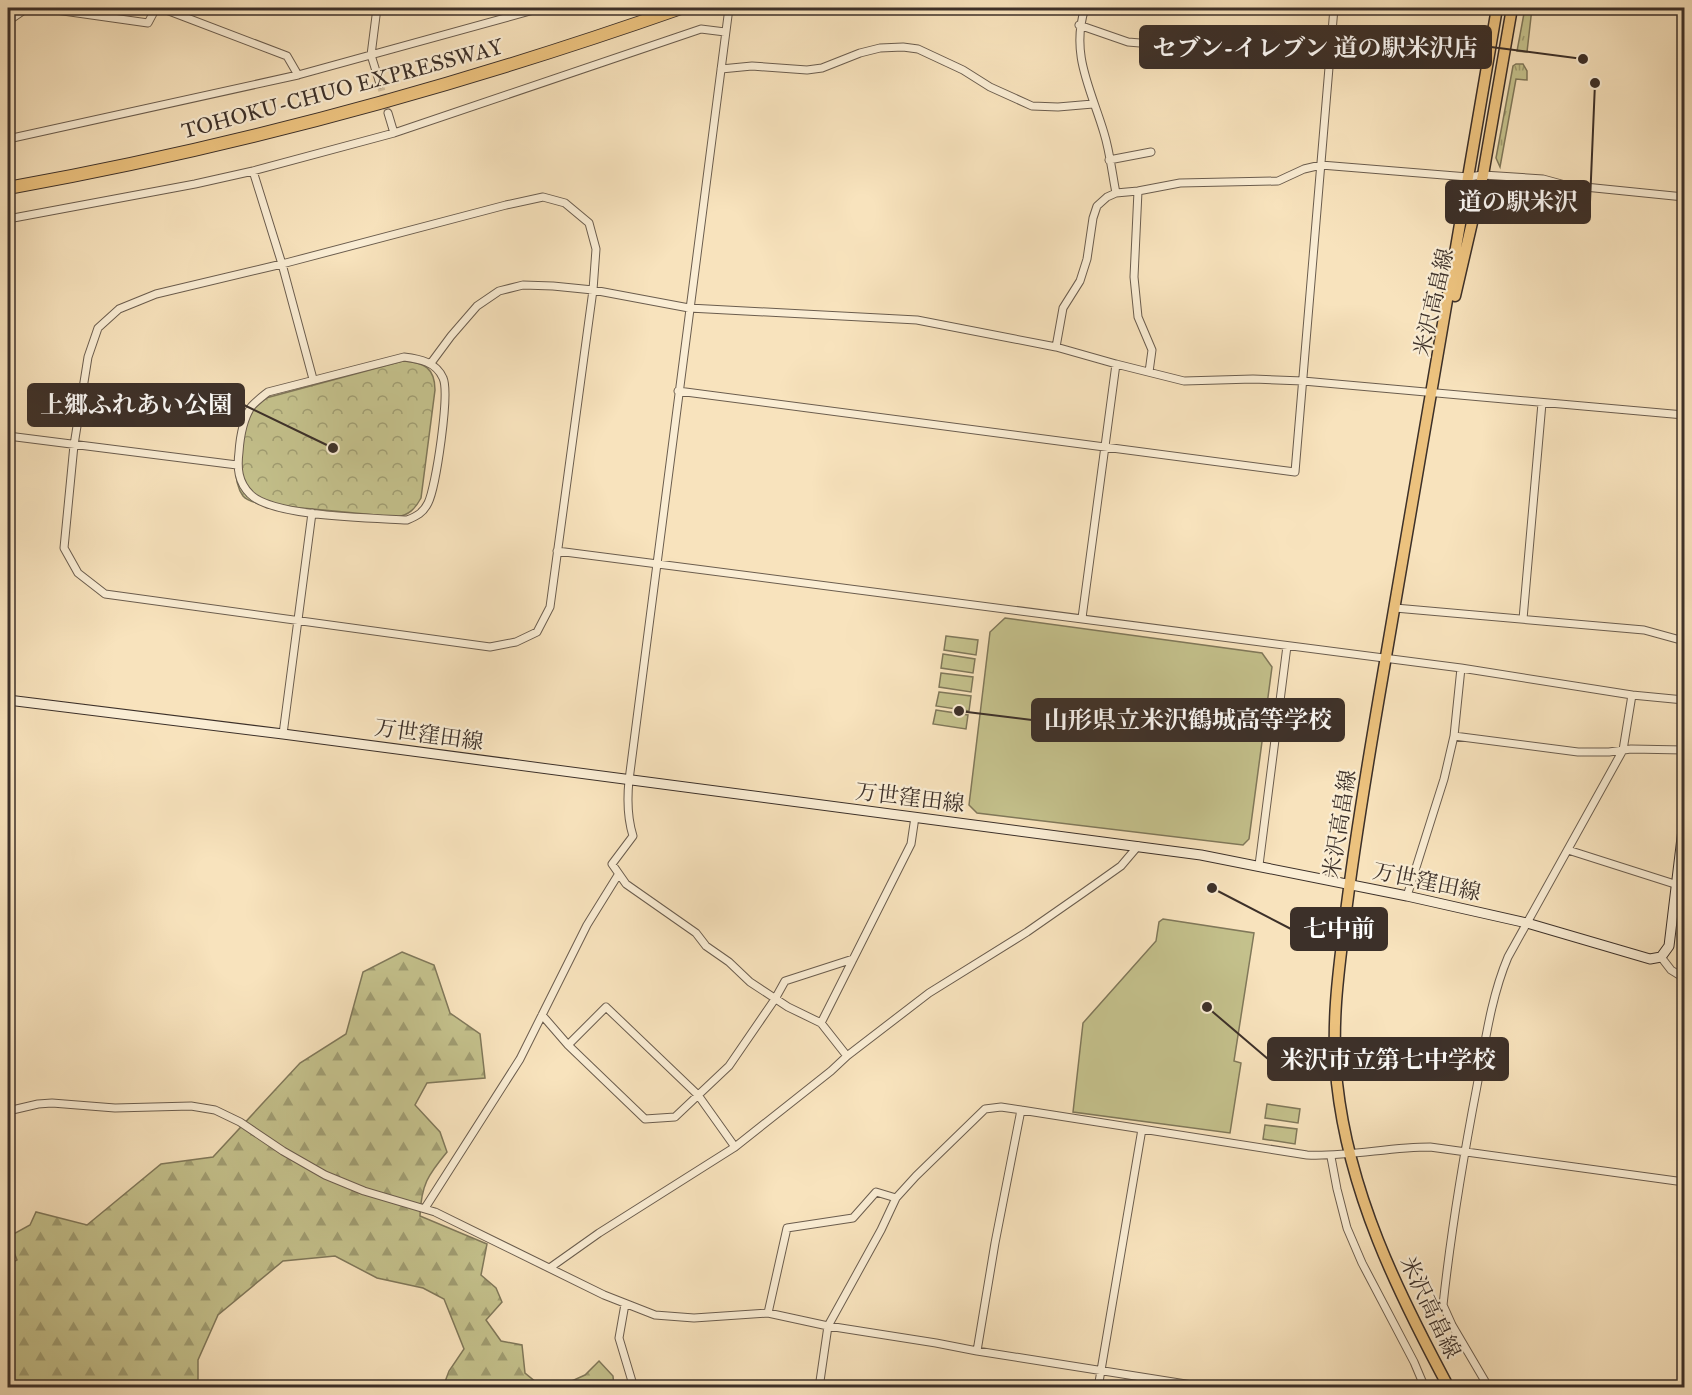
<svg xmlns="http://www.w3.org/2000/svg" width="1692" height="1395" font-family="'IM FELL Great Primer','Noto Serif JP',serif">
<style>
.grass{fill:url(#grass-tufts);stroke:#80785a;stroke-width:1.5}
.forest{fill:url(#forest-firs);stroke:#80785a;stroke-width:1.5}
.park{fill:url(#park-crowns);stroke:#80785a;stroke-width:1.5}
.pitch{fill:#c4c18c;stroke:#80785a;stroke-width:1.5}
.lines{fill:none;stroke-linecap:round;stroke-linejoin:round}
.minor-tunnel{stroke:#d2bf9f;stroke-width:7;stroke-dasharray:7 3.5;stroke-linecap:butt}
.minor-casing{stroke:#6b5d4e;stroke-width:9}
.secondary-casing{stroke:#3c3029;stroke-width:11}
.primary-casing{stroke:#3c3029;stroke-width:13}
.motorway-casing{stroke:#3c3029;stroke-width:14}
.minor{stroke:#faedd4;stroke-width:7}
.secondary{stroke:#faedd4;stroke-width:9}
.primary{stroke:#ecc27e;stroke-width:10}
.motorway{stroke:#ecc27e;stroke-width:12}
.labels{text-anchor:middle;stroke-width:4.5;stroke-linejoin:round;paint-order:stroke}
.street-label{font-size:22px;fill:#3c3029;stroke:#faedd4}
.leader{fill:none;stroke:#3c3029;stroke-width:2}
.callout-dot{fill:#3c3029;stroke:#faedd4;stroke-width:2}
.callout{fill:#3c3029;stroke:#3c3029;stroke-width:2}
.callout-label{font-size:24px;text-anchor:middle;font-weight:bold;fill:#fff}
</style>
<defs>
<pattern id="grass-tufts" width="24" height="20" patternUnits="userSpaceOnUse" patternTransform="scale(1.5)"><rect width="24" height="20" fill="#c4c18c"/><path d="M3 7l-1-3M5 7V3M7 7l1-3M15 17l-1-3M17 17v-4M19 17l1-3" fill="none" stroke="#a09d72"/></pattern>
<pattern id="forest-firs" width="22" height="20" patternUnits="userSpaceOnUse" patternTransform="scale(1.5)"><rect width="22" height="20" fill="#c4c18c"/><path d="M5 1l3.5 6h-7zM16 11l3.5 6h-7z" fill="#a09d72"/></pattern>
<pattern id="park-crowns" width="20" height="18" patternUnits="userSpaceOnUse" patternTransform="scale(1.5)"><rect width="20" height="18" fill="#c4c18c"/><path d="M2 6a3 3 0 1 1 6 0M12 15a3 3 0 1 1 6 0" fill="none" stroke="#a09d72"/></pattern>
</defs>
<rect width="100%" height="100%" fill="#f8e3bd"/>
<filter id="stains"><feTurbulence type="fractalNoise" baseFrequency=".00333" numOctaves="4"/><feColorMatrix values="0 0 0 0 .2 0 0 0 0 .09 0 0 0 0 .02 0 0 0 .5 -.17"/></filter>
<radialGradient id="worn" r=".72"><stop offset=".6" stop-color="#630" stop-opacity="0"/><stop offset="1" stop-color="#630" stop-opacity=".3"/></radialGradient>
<!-- grass -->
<path class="grass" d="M1525 8H1532L1527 52 1517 51Z
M1516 64H1523L1527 71V80L1516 79 1500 167 1496 158 1513 66Z"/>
<!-- forest -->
<path class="forest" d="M402 952 434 965 450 1013 480 1034 485 1078 427 1083 415 1105 440 1132 447 1152C428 1175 421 1185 420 1216L487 1244 481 1275 496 1288 502 1302 486 1320 501 1341 522 1345 525 1373 542 1387H443L449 1371 464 1349 444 1299 423 1288 377 1278 335 1256 283 1261 218 1315 198 1360V1387H8V1265L17 1260 8 1237 30 1225 36 1212 87 1225 161 1164 213 1157 300 1063 346 1034 363 972Z
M599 1361 613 1376 614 1387H564L567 1383 585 1375Z"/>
<!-- park -->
<path class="park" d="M403 361C424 362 435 368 435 390L421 498C415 509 409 515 397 517L260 504C254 502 247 501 243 496 229 477 237 427 247 407L266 398Z"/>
<!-- pitch -->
<path class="pitch" d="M1005 618 1262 653 1272 667 1249 839 1243 845 977 813 969 805 990 632Z
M946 636 978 640 976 655 944 650Z
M943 654 975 659 973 673 941 668Z
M941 673 973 677 971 692 939 687Z
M939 692 971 696 969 711 936 706Z
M936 710 968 715 966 729 933 724Z
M1163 919 1254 933 1234 1061 1241 1063 1230 1133 1073 1112 1083 1023 1156 941 1159 922Z
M1267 1104 1300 1109 1298 1123 1265 1118Z
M1265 1125 1297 1129 1295 1144 1263 1139Z"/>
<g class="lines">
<!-- minor-tunnel -->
<path class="minor-tunnel" d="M380 84 388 113"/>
<!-- minor casing -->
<g class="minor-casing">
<path id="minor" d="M42 8 148 23 156 8
M161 8 287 56 298 75
M377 8 371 55 380 84
M729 8 629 780C627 800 627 817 633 836L612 864 626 884 696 933 706 946 729 962 750 982 788 1007 821 1023 847 1056
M1085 8C1070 54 1091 89 1104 133 1110 152 1112 173 1116 193
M8 21 27 8
M1079 25 1128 42 1330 59
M721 69 752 66 807 70 822 68 860 53 880 48 903 47 918 49 963 70 990 87 1032 106 1058 107 1093 104
M388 113 394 133
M8 139 298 75 541 8
M1109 160 1151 152
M253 171 282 264 313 379
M1138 191 1134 277 1138 317 1152 350 1149 372
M543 197 565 203 589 223 596 249 593 290 550 607 537 632 516 642 490 647 105 594 78 573 64 548 74 445 88 357 98 328 119 309 156 294 282 264 506 205Z
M8 219 195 184 253 171 394 133 701 29 725 32
M1056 347 1063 308 1080 281 1087 259 1093 218 1097 206 1107 197 1116 193 1138 191 1180 183 1278 181 1304 169 1321 165 1468 177 1483 175 1543 179 1565 185 1684 197
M404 357C420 359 436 362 443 378 450 393 436 487 428 503 423 513 417 516 407 520 374 518 272 517 250 494 238 482 237 468 239 452 240 437 243 420 251 407 255 402 263 396 268 392Z
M431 363 451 336 477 306 499 291 523 285 553 286 593 290 689 308 917 320 1056 347 1116 364 1184 381 1253 379 1303 381 1684 415
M678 391 1295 472 1334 8
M8 436 237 465
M557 551 1461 668 1632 695 1684 700
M1395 608 1644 630 1684 641
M1082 618 1116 364
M1523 619 1542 403
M283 734 312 513
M1454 736 1578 752H1609L1631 749 1684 750
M1568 850 1684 887
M1259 865 1287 646
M1407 896 1444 779 1454 736 1461 668
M1661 957 1671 970 1684 978
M542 1015 568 1045 645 1119 675 1117 729 1066 775 999 785 981 853 959
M821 1023 911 844 915 817
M568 1045 606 1007 698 1095 735 1147
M1335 1055 1481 1065
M8 1111 38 1104 52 1103 115 1108 191 1106 215 1110 240 1122 283 1151 325 1175 364 1191 435 1212 604 1295 655 1315 694 1318 768 1313 828 1326 936 1343 977 1351 1211 1388
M1331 1157 1337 1189 1347 1228 1362 1263 1414 1362 1425 1388
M425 1208 520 1059 587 925 618 875
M551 1267 599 1233 735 1147 831 1071 847 1056 929 993 1027 932 1083 893 1121 866 1138 846
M625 1304 619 1338 634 1388
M768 1313 787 1228 853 1218 876 1192 896 1198
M977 1351 995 1243 1021 1110
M819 1388 828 1326 881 1230 896 1198 916 1176 985 1109 1001 1107 1021 1110 1307 1155C1348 1157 1389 1147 1430 1147L1684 1182
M1098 1388 1142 1129
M1489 1388 1452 1325 1443 1305C1451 1231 1463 1159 1477 1086 1485 1043 1491 997 1508 957L1623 750 1632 695"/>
</g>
<!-- secondary casing -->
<g class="secondary-casing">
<path id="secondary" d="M8 700 283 734 1201 855 1407 896 1527 923 1650 959 1661 957 1669 946 1684 821"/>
</g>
<!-- primary casing -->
<g class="primary-casing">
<path id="primary" d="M1455 296 1483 175 1512 8
M1449 1388C1397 1291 1349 1193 1337 1083 1331 1027 1338 974 1345 920 1355 837 1369 755 1383 674 1421 452 1459 229 1497 8"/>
</g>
<!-- motorway casing -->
<g class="motorway-casing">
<path id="motorway" d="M8 188C237 147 462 85 681 8"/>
</g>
<!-- minor -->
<use href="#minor" class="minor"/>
<!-- secondary -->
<use href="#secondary" class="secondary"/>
<!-- primary -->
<use href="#primary" class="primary"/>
<!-- motorway -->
<use href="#motorway" class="motorway"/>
</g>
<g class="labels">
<!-- street labels -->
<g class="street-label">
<text transform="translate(342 88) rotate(-15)" y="8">TOHOKU-CHUO EXPRESSWAY</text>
<text transform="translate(1433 302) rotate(-77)" y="8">米沢高畠線</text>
<text transform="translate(429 734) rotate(8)" y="8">万世窪田線</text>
<text transform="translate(910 797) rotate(7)" y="8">万世窪田線</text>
<text transform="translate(1339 824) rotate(-81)" y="8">米沢高畠線</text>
<text transform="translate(1427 881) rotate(12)" y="8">万世窪田線</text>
<text transform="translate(1431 1307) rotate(64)" y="8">米沢高畠線</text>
</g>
</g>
<!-- callouts -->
<path class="leader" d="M1583 59L1491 47M1595 83L1590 202M333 448L244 405M959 711L1032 720M1212 888L1291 929M1207 1007L1268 1059"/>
<g class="callout-dot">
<circle cx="1583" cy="59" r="6"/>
<circle cx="1595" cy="83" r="6"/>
<circle cx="333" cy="448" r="6"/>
<circle cx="959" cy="711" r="6"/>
<circle cx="1212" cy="888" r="6"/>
<circle cx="1207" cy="1007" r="6"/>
</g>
<g class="callout">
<rect x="1140" y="26" width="351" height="42" rx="6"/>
<rect x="1446" y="181" width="144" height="42" rx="6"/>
<rect x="28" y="384" width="216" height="42" rx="6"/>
<rect x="1032" y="699" width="312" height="42" rx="6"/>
<rect x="1291" y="908" width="96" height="42" rx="6"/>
<rect x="1268" y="1038" width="240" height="42" rx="6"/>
</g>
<g class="callout-label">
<text x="1315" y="56">セブン-イレブン 道の駅米沢店</text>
<text x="1518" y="210">道の駅米沢</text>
<text x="136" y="413">上郷ふれあい公園</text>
<text x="1188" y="728">山形県立米沢鶴城高等学校</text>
<text x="1339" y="937">七中前</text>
<text x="1388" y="1068">米沢市立第七中学校</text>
</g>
<!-- margin -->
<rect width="1692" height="1395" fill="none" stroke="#f8e3bd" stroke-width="30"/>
<rect x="9" y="9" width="1674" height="1377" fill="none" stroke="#3c3029" stroke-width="3"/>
<rect x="15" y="15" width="1662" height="1365" fill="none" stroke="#3c3029" stroke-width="1.5"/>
<rect width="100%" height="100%" filter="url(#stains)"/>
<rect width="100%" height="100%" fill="url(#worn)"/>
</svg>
